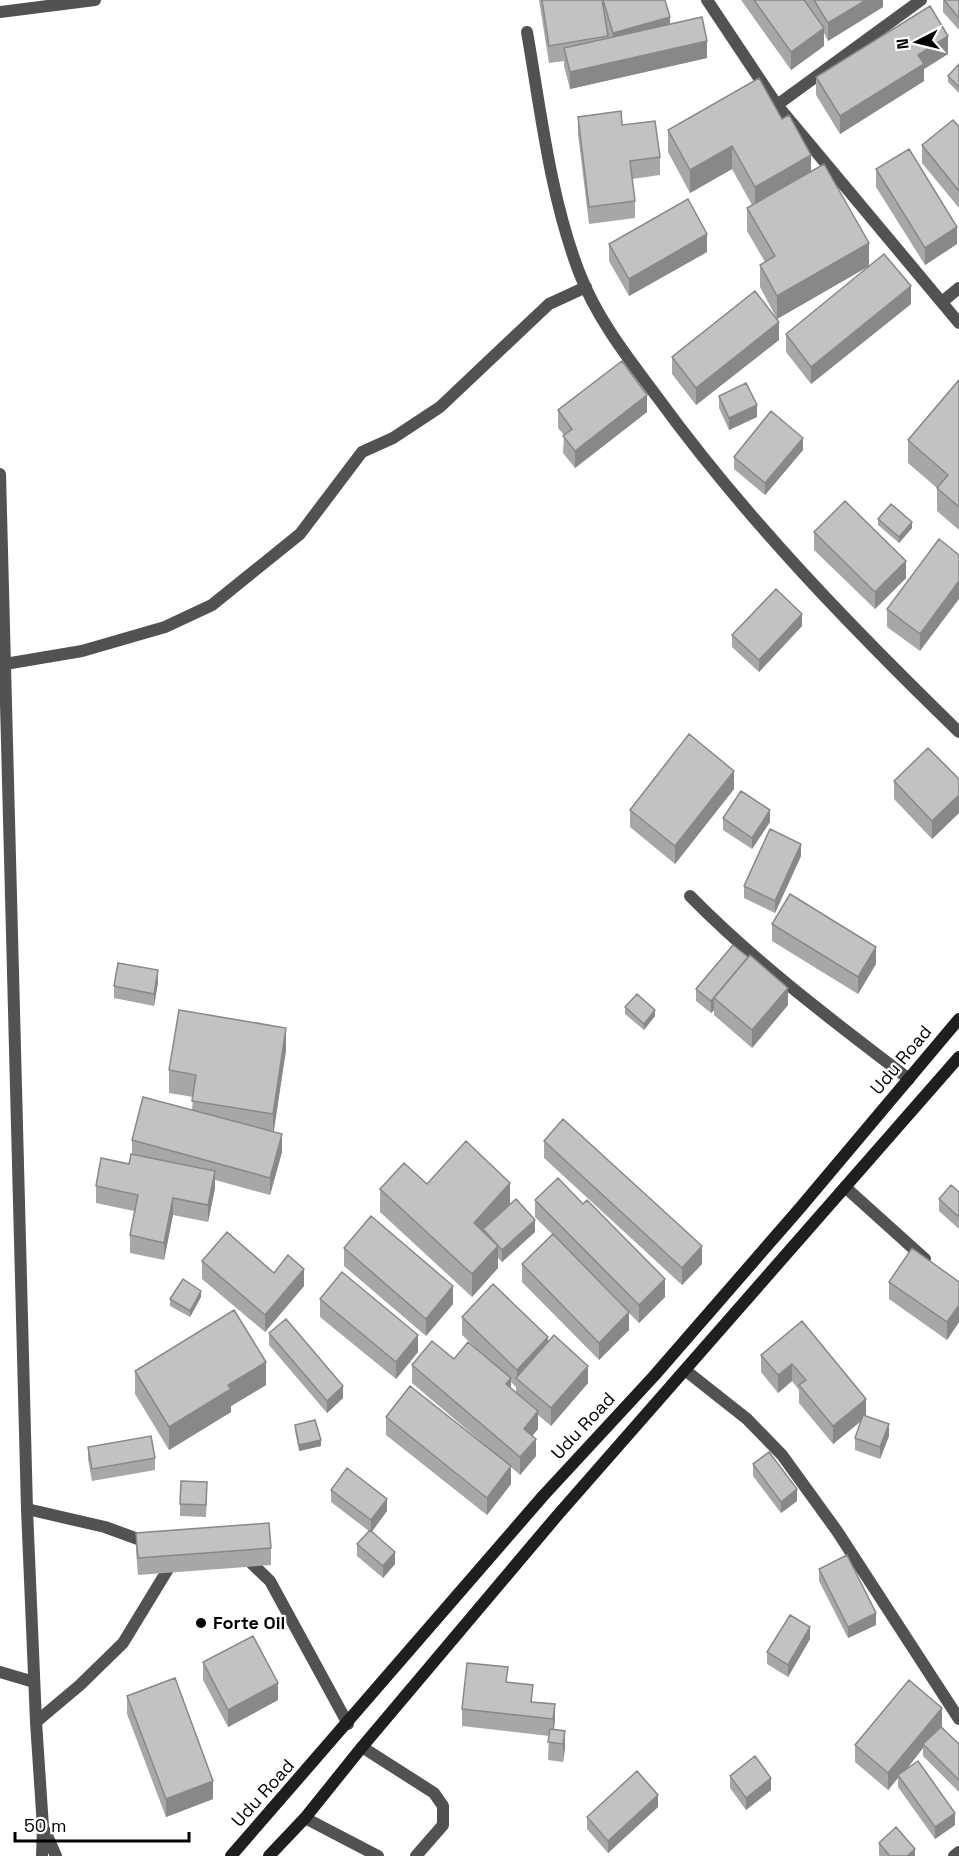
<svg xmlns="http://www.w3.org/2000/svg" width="959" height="1856" font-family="'Space Grotesk',sans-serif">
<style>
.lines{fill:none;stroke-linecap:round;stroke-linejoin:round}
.service{stroke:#525252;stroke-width:12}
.minor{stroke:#525252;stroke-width:12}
.tertiary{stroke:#525252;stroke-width:12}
.secondary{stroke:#1f1f1f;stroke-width:12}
.wall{fill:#a7a7a7;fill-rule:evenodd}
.shaded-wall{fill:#888}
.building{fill:#c2c2c2;stroke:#888;stroke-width:1.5}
.poi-dot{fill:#000;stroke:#fff;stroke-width:2}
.labels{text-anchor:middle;stroke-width:4.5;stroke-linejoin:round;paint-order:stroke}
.street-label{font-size:18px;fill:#000;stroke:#fff}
.poi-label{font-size:18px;font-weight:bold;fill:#000;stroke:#fff;text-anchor:start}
</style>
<rect width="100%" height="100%" fill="#fff"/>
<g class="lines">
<!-- service -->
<path class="service" d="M27 1509 105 1527 149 1543
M246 1558 270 1581 348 1724
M36 1722 80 1685 123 1643 173 1561
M362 1747 434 1793 443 1806V1825L416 1856
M305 1818 378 1856"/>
<!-- minor -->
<path class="minor" d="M707 0 777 105 959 323
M0 12 95 0
M527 32C541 112 550 196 579 272 597 319 628 358 658 398 747 520 851 627 959 732
M777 105 921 0
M942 302 959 288
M5 664 82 651 165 627 212 605 300 534 362 452 393 438 440 407 549 304 586 287
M690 896C757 964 833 1021 909 1079
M845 1187 925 1259
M685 1370 747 1419 782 1455 837 1531 959 1719
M0 1672 34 1682
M954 1856 959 1852"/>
<!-- tertiary -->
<path class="tertiary" d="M0 474 27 1509 36 1722 43 1827 42 1856
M45 1831 56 1856"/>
<!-- secondary -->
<path class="secondary" d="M231 1856 543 1496 654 1376 800 1208 959 1019
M269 1856 305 1818 362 1747 556 1517 959 1057"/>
</g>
<!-- wall -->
<path class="wall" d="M539 0H665L670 24 707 58 570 89 564 66V61L549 63Z
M741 0H883V7L828 41 824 33V46L791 70Z
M943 0H959V30L943 12Z
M948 54 924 69V81L840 134 816 95V77Z
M959 64V93L948 82V76Z
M578 117 622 125 660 157V175L632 179 635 201V218L589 224 578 134Z
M782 119 811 171 869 266 777 319 760 287V265L765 262 747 231V208L752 205 732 169 690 193 668 152V130Z
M959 127V208L922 163V145Z
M876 169 957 244 925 265 876 187Z
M609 244 707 252 629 296 609 261Z
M911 304 811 384 786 352V334Z
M779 340 696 405 672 374V357Z
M959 380V530L937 511V488L908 463V440Z
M719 396 757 417 729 430 719 408Z
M558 410 647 412 575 468 563 453 564 435 558 428Z
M803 450 765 495 734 469V457Z
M878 519 912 528 899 543 878 525Z
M814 532 906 578 875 609 814 550Z
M939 539 920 651 887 627V609Z
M802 626 759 672 732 647V635Z
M959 779V813L932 839 894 799V781Z
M734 789 675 864 630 827V810Z
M723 818 770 822 752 849 723 830Z
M801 856 775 913 744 898V886Z
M772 924 876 964 858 994 772 941Z
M158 982 154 1006 114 998V986Z
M696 989 788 1005 752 1048 714 1015V1010L711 1013 696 1001Z
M625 1007 655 1016 644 1030 625 1014Z
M286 1050 273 1132 282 1152 270 1195 215 1180V1188L208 1222 173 1215 164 1260 130 1253V1235L134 1211 96 1203V1186L129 1164 132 1154V1140L192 1110 193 1097 169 1093V1070Z
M544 1141 702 1264 682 1285 544 1158Z
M427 1184 510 1204 535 1232 502 1262 498 1258V1268L472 1297 380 1212V1189Z
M959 1192V1229L939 1211V1199Z
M535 1200 665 1297 639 1323 629 1313V1330L599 1360 522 1282V1264L552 1234 535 1217Z
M344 1248 453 1304 426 1336 344 1266Z
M202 1261 304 1286 265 1332 202 1279Z
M889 1282H959V1322L947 1340 889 1299Z
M201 1297 190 1317 170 1306V1299Z
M320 1299 418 1352 396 1379 320 1317Z
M462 1317 548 1341 588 1383 551 1426 538 1415V1429L532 1436 536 1456 520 1475 511 1467V1484L487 1515 386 1435V1417L497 1455 412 1383V1365L454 1359 477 1349 462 1335ZM511 1382 516 1387V1393L511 1389Z
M802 1321 866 1416 889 1436 880 1459 855 1450V1438L861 1421 833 1444 799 1403V1390L792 1381 778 1393 761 1372V1355Z
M269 1333 343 1398 327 1413 269 1345Z
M135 1371 266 1385 231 1406V1412L169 1450 135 1394Z
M295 1425 321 1446 299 1451 295 1431Z
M88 1447 155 1458V1470L92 1481 88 1459Z
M753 1464 797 1501 781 1513 753 1476Z
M331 1490 387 1511 372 1532 395 1564 383 1578 357 1556V1544L369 1531 331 1502Z
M207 1494 206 1517 180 1516V1504Z
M136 1533 271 1548V1565L138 1575 136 1551Z
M819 1569 876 1625 848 1638 819 1581Z
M810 1639 788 1677 767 1664V1652Z
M203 1662 278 1700 228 1727 203 1680Z
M508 1682 533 1702 555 1704 554 1730 565 1731 563 1762 548 1760 549 1736 462 1726V1709Z
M127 1696 213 1799 166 1817 127 1714Z
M942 1726V1727L959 1744V1792L923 1756V1748L906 1770 955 1825 935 1839 898 1787V1778L888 1790 855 1762V1745Z
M730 1776 771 1790 746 1810 730 1788Z
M658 1807 608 1853 587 1829V1817Z
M879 1843 915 1856H880L879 1855Z"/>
<!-- shaded-wall -->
<path class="shaded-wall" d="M866 0H883V7L828 41V23Z
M670 17V35L613 51V33Z
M824 28V46L791 70V52Z
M948 36V54L924 69V81L840 134V116L918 55Z
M707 41V58L570 89V72Z
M732 146V169L690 193V170Z
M811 155V177L755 209V187Z
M957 227V244L925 265V248Z
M707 234V252L629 296V279Z
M869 243V266L777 319V296Z
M911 286V304L811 384V367Z
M779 322V340L696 405V388Z
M647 395V412L575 468V451Z
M757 405V417L729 430V418Z
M803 438V450L765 495V483Z
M912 522V528L899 543V537Z
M906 561V578L875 609V592Z
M959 581V599L920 651V634Z
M802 614V626L759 672V660Z
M734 771V789L675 864V846Z
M959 795V813L932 839V821Z
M770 810V822L752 849V838Z
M801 844V856L775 913V901Z
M876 947V964L858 994V977Z
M158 970V982L154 1006V994Z
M788 988V1005L752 1048V1030Z
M714 998V1010L711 1013V1001Z
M655 1010V1016L644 1030V1024Z
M286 1028V1050L273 1137V1114Z
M282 1134V1152L270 1195V1178Z
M215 1171V1188L208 1222V1205Z
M510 1183V1205L483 1229V1236L474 1223Z
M173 1198V1215L164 1260V1243Z
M535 1220V1232L502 1262V1250Z
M498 1246V1268L472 1297V1274Z
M702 1246V1264L682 1285V1268Z
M304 1269V1286L265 1332V1315Z
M665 1279V1297L639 1323V1305Z
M453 1286V1304L426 1336V1319Z
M201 1291V1297L190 1317V1311Z
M959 1305V1322L947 1340V1322Z
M629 1312V1330L599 1360V1343Z
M418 1335V1352L396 1379V1362Z
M548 1337V1355L517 1379V1370Z
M266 1362V1385L231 1406V1412L169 1450V1427L228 1385Z
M792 1364V1381L778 1393V1375Z
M588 1366V1383L551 1426V1408Z
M511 1378V1395L506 1384Z
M343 1386V1398L327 1413V1401Z
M866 1399V1417L833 1444V1426Z
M538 1411V1429L524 1446V1429Z
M889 1424V1436L880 1459V1447Z
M536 1439V1456L520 1475V1457Z
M321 1440V1446L299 1451V1445Z
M511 1466V1484L487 1515V1498Z
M797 1489V1501L781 1513V1502Z
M387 1499V1511L371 1532V1520Z
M395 1552V1564L383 1578V1566Z
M876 1613V1625L848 1638V1627Z
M810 1627V1639L788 1677V1665Z
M278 1683V1700L228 1727V1710Z
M555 1704V1721L553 1736V1719Z
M942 1708V1726L925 1746 923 1744V1748L900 1777 898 1775V1778L888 1790V1773Z
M565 1731V1749L563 1762V1744Z
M771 1778V1790L746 1810V1798Z
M213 1781V1799L166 1817V1799Z
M658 1795V1807L608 1853V1841Z
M955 1813V1825L935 1839V1827Z
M915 1849V1856H907Z"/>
<!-- building -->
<path class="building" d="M542 0H602L608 36 549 46Z
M603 0H665L670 17 613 33Z
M754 0H804L824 28 791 52Z
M814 0H866L828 23Z
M944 0H959V18Z
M930 6 948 36 918 55 924 64 840 116 816 77Z
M702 17 707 41 570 72 564 48Z
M959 64V87L948 76Z
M759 78 782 119 789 115 811 155 755 187 732 146 690 170 668 130Z
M621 111 622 125 655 121 660 157 630 161 635 201 589 207 578 117Z
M953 120 959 127V191L922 145Z
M909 149 957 227 925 248 876 169Z
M824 164 869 243 777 296 760 265 775 256 747 208Z
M688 199 707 234 629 279 609 244Z
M884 254 911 286 811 367 786 334Z
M755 291 779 322 696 388 672 357Z
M622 361 647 395 575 451 563 436 572 429 558 410Z
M959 380V507L937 488 948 475 908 440Z
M746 383 757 405 729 418 719 396Z
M771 411 803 438 765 483 734 457Z
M845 501 906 561 875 592 814 532Z
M891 504 912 522 899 537 878 519Z
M939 539 959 555V581L920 634 887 609Z
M776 589 802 614 759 660 732 635Z
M689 734 734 771 675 846 630 810Z
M928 748 959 779V795L932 821 894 781Z
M741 791 770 810 752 838 723 818Z
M770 829 801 844 775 901 744 886Z
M790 894 876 947 858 977 772 924Z
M733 945 748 957 711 1001 696 989Z
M750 955 788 988 752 1030 714 998Z
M118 963 158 970 154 994 114 986Z
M637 994 655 1010 644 1024 625 1007Z
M179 1010 286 1028 273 1114 192 1101 196 1075 169 1070Z
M143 1097 282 1134 270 1178 132 1140Z
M563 1119 702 1246 682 1268 544 1141Z
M466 1141 510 1183 474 1223 498 1246 472 1274 380 1189 404 1163 427 1184Z
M131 1154 215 1171 208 1205 173 1198 164 1243 130 1235 138 1195 96 1186 101 1158 129 1164Z
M558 1178 583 1204 587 1200 665 1279 639 1305 535 1200Z
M951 1185 959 1192V1217L939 1199Z
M516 1199 535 1220 502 1250 483 1229Z
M371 1216 453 1286 426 1319 344 1248Z
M227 1232 274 1273 288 1255 304 1269 265 1315 202 1261Z
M553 1234 629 1312 599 1343 522 1264Z
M912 1248 959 1282V1305L947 1322 889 1282Z
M342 1272 418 1335 396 1362 320 1299Z
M183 1279 201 1291 190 1311 170 1299Z
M493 1284 548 1337 517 1370 462 1317Z
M234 1310 266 1362 228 1385 231 1389 169 1427 135 1371Z
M286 1319 343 1386 327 1401 269 1333Z
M802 1321 866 1399 833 1426 799 1385 806 1380 792 1364 778 1375 761 1355Z
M554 1335 588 1366 551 1408 516 1378Z
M432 1341 454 1359 468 1342 511 1378 506 1384 538 1411 524 1429 536 1439 520 1457 412 1365Z
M410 1386 511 1466 487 1498 386 1417Z
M863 1415 889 1424 880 1447 855 1438Z
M315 1420 321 1440 299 1445 295 1425Z
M151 1436 155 1458 92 1469 88 1447Z
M769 1452 797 1489 781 1502 753 1464Z
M347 1468 387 1499 371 1520 331 1490Z
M181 1481 207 1482 206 1505 180 1504Z
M269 1523 271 1548 138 1558 136 1533Z
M370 1530 395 1552 383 1566 357 1544Z
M847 1555 876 1613 848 1627 819 1569Z
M790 1615 810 1627 788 1665 767 1652Z
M253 1636 278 1683 228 1710 203 1662Z
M467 1663 508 1667 506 1682 533 1685 531 1702 555 1704 553 1719 462 1709Z
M175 1678 213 1781 166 1799 127 1696Z
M909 1680 942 1708 888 1773 855 1745Z
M941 1727 959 1744V1780L923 1744Z
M550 1729 565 1731 563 1744 548 1742Z
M755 1756 771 1778 746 1798 730 1776Z
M918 1761 955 1813 935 1827 898 1775Z
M637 1771 658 1795 608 1841 587 1817Z
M896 1827 915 1849 907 1856H890L879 1843Z"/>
<!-- markers -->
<circle class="poi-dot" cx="201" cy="1623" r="6"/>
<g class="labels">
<!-- street labels -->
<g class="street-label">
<text transform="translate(901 1060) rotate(-50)" y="6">Udu Road</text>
<text transform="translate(583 1426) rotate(-47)" y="6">Udu Road</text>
<text transform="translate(263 1793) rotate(-48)" y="6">Udu Road</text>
</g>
<!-- poi labels -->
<g class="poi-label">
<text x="213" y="1629">Forte Oil</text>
</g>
</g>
<!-- north arrow -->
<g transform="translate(917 42) rotate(263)" stroke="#ffffff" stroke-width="4.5" paint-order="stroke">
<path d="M0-4.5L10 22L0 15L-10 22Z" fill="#000000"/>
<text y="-9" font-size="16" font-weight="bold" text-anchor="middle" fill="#000000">N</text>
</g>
<!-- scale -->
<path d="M15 1832v9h174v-9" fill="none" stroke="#000000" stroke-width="3"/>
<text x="24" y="1832" font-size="18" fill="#000000" stroke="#ffffff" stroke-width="4.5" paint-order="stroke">50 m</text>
</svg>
